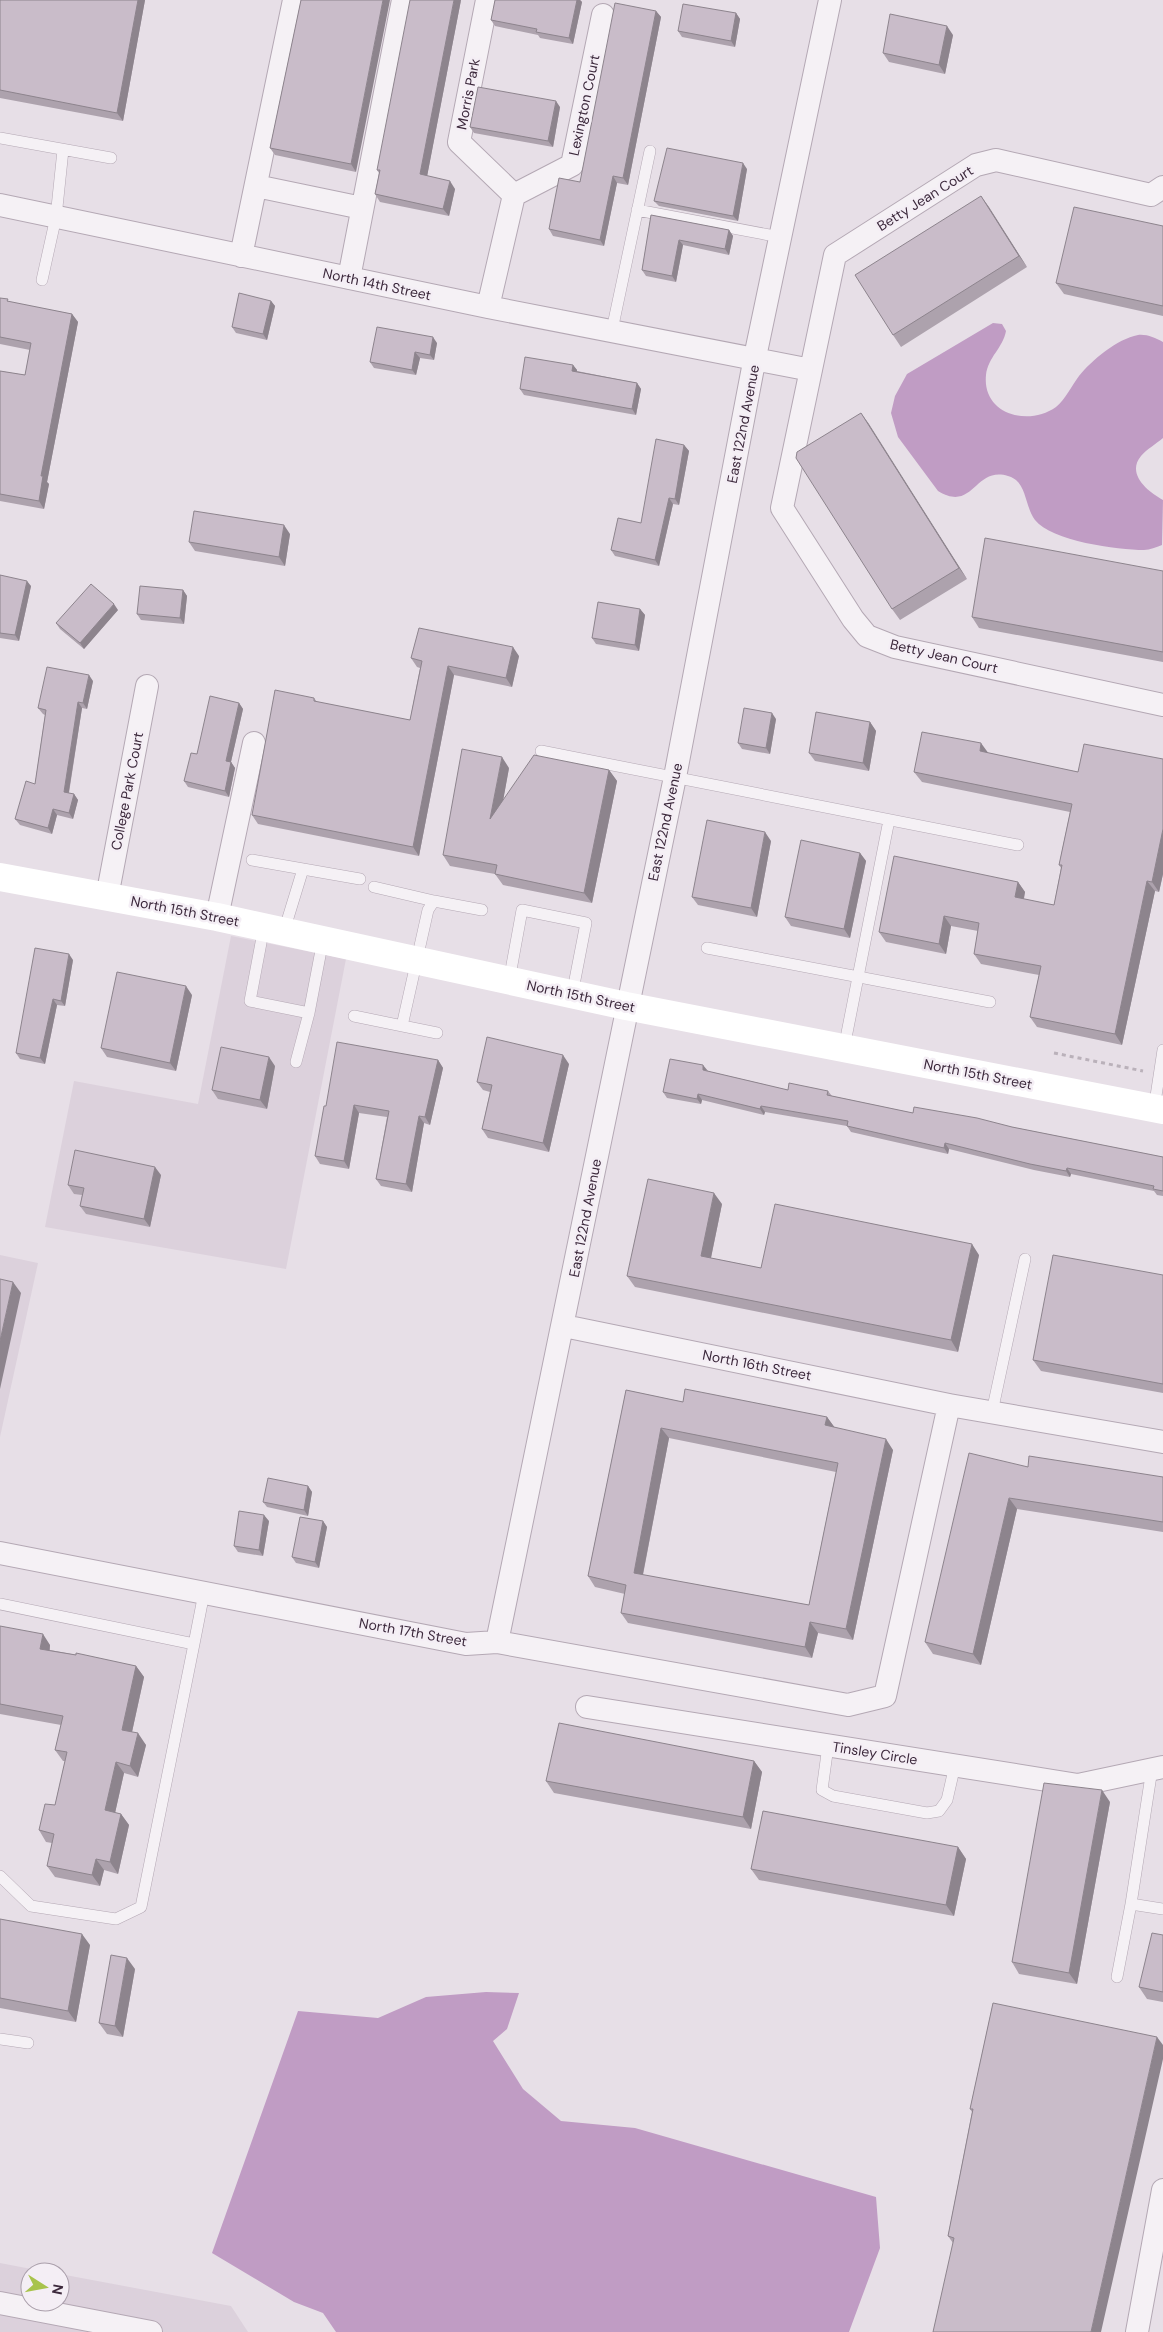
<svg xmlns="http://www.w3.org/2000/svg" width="1163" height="2332" font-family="'DM Sans',sans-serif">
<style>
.built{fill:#dcd1dc}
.water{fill:#c09cc4}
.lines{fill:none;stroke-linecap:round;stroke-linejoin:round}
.lane-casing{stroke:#b4a8b4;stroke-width:12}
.street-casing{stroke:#b4a8b4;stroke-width:24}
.path{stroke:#bab1ba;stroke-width:3;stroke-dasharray:4 4;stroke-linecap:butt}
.lane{stroke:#f5f1f5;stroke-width:11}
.street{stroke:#f5f1f5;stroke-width:22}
.secondary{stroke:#fff;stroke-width:28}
.wall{fill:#ada2ad;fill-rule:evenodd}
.shaded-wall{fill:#8d848d}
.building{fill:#c9bcc9;stroke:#8d848d;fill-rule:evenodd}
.labels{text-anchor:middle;stroke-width:5;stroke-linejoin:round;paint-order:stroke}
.street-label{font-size:14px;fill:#3c293c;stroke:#f4eef5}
</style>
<rect width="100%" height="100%" fill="#e7dfe7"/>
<!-- built -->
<path class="built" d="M231 936 346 959 286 1269 45 1227 74 1081 198 1104Z
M0 1255 38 1263 0 1437Z
M0 2263 47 2272H30V2302H60V2274L231 2306 248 2332H0Z"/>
<!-- water -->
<path class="water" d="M993 323 1002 324 1006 331C1003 348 988 357 986 375 982 414 1028 427 1056 407 1065 400 1072 385 1079 376 1092 360 1117 339 1138 335 1147 334 1155 338 1163 342V438C1156 444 1147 449 1141 456 1126 474 1148 492 1163 500L1162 545C1156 547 1150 550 1144 550 1118 550 1051 541 1035 520 1024 505 1027 481 1008 476 974 466 974 513 938 491L898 437 891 413 895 396 907 374Z
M486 1992 519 1993 507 2029 493 2041 523 2089 561 2121 635 2128 876 2197 880 2248 849 2332H336L323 2313 294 2302 212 2253 298 2011 378 2018 426 1997Z"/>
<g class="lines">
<!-- lane casing -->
<g class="lane-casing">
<path id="lane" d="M0 138 111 158
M637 210 780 237
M42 280 56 217 63 150
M612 330 650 151
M541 751 1018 845
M252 860 303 869
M374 887 434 901
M264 927 250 1001 309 1013 323 940
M284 931 303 869 360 879
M707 948 990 1002
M509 981 522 910 586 923 572 995
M354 1016 437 1033
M402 1026 428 910 434 901 482 910
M844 1048 889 820
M296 1062 309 1013
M1154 1109 1163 1050
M992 1412 1025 1259
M0 1604 194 1644 141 1907 116 1919 31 1906 0 1876
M194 1644 204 1593
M828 1746 822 1790 833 1796 927 1813 939 1811 947 1800 955 1765
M1152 1769 1131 1904 1163 1909
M1117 1977 1131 1904
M0 2039 28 2043"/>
</g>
<!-- street casing -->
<g class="street-casing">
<path id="street" d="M487 0 459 142 514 195
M256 186 362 208
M1163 187 1151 195 996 160 976 165 835 255 782 508 853 619 867 636 895 647 1163 705
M0 205 488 307 811 370
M241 256 294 0
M349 278 403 0
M488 307 514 195 572 165 603 15
M107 897 147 686
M217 917 254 743
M564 1326 949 1405 1163 1442
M0 1553 466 1644 497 1642 848 1705 885 1696 949 1405
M497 1642 675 777 755 357 830 0
M587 1707 1078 1785 1163 1767
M0 2303 151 2332
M1137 2332 1163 2190"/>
</g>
<!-- path -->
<path class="path" d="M1054 1053 1143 1071"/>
<!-- lane -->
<use href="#lane" class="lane"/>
<!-- street -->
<use href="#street" class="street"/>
<!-- secondary -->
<path class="secondary" d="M0 877 217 917 626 1006 1163 1110"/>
</g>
<!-- wall -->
<path class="wall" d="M0 0H145L123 121 0 98Z
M301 0 356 172 275 155 270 148Z
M461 0 427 176 455 189 449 216 380 202 375 194 379 173 377 170Z
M495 0H580L582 2 573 44 540 38 538 35 495 26 491 20Z
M656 11 661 17 628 185 617 183 604 246 553 236 549 229 580 182Z
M736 13 740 19 735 47 682 37 678 31Z
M953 35 945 74 889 62 883 53Z
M560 107 553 147 474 133 470 127Z
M747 169 738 221 659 206 654 201Z
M981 196 1027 267 901 347 893 335Z
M651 215 729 230 733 236 729 255 683 245 676 282 646 276 642 270Z
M1163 226V316L1064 294 1056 283Z
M0 298 10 302 72 314 78 322 47 482 49 484 44 509 0 501V371L25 375 30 350 0 344Z
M271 301 275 306 267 340 236 333 232 327Z
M437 343 434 360 420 358 416 375 374 368 370 362Z
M573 365 577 370V371L637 383 641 389 636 415 524 395 520 389Z
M861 413 967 579 900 620 892 609Z
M684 445 689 451 679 505 673 504 659 566 615 556 611 550 641 523Z
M290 534 285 566 195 551 189 542Z
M1163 571V662L979 628 972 617Z
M0 575 31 586 19 641 0 638Z
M183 590 187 596 184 624 141 620 137 614Z
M640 609 645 615 639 651 596 644 592 638Z
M118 610 84 649 60 629 56 623Z
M519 656 512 687 454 675 419 856 258 824 252 815 314 698 317 702 410 720 420 668 417 667 411 658Z
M93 681 87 709 82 708 69 793 74 794 78 800 73 819 57 815 52 834 20 825 15 819 35 784 45 715 43 714 38 708Z
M239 703 243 709 231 762 235 768 229 797 188 787 184 781 197 754Z
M776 719 770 754 742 749 738 743Z
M870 722 876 731 869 771 815 761 809 753Z
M988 753 1078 772 1163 759V874L1159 892 1155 891 1122 1045 1037 1027 1030 1017 1039 975 981 964 974 954 978 931 951 926 946 954 886 942 879 932 1018 882 1025 892 1024 899 1054 905 1061 868 1059 865 1070 812 922 782 914 772Z
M509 768 503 800 609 770 617 781 592 903 503 885 495 874 450 866 443 855Z
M771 841 757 917 698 905 692 897Z
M860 853 866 861 850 938 791 926 785 917Z
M73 960 65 1006 57 1005 45 1064 20 1059 16 1053Z
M192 995 176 1071 107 1057 101 1048Z
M438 1060 443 1068 430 1125 424 1123 412 1192 381 1186 376 1179 387 1117 359 1113 349 1169 320 1164 315 1156 326 1106Z
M569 1064 549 1152 488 1138 482 1129 490 1092 483 1090 477 1082Z
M275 1066 267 1109 218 1099 212 1090Z
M707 1071 788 1090 828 1091 832 1096 913 1113 1012 1127 1163 1157V1196L1157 1195 1154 1191 1071 1174 1070 1177 1034 1170 949 1149 948 1154 851 1132 847 1126 765 1112 764 1115 702 1100 701 1104 667 1098 663 1092Z
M161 1175 150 1227 86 1214 80 1206 82 1195 74 1194 68 1185Z
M722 1204 711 1258 761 1268 979 1255 958 1352 635 1287 627 1276Z
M1163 1275V1393L1041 1371 1033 1360Z
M626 1390 683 1402 827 1417 835 1428 893 1450 853 1640 818 1633 812 1658 628 1623 621 1613 625 1594 595 1587 588 1576ZM669 1438 836 1472 809 1605 643 1575Z
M1028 1467 1163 1477V1532L1017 1509 981 1665 933 1654 925 1642Z
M308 1486 312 1492 308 1516 267 1507 263 1502Z
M269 1521 263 1556 238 1552 234 1546Z
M323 1521 327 1527 319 1568 296 1563 292 1557Z
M0 1626 50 1645V1650L136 1666 144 1677 132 1732 146 1745 138 1777 124 1773 115 1813 121 1814 129 1825 118 1874 104 1870 100 1886 55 1877 47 1866 52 1843 46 1842 39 1830 55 1805 65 1761H63L55 1750 61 1725 0 1714Z
M754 1761 762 1772 751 1829 554 1793 546 1781Z
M1110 1802 1077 1984 1019 1974 1012 1962Z
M958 1847 966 1859 954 1916 759 1880 751 1869Z
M0 1919 90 1945 76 2022 0 2008Z
M1163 1935V2002L1147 1999 1139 1987Z
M135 1969 123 2037 107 2034 99 2023Z
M993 2003 953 2243 948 2236 972 2112 970 2109Z"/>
<!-- shaded-wall -->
<path class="shaded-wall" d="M138 0H145L123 121 117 113Z
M383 0H390L356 172 351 164Z
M454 0H461L426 182 420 174Z
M577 0H580L582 2 573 44 569 38Z
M656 11 661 17 628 185 623 178Z
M736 13 740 19 735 47 731 41Z
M947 26 953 35 945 74 939 65Z
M556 101 560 107 553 147 548 141Z
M743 163 747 169 738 221 733 216Z
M613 176 617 183 604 246 600 240Z
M450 181 455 189 449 216 443 209Z
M981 196 989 207 1027 267 1019 256Z
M729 230 733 236 729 255 725 249Z
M679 240 683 245 676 282 672 276Z
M271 301 275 306 267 340 263 334Z
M72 314 78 322 47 482 49 484 44 509 39 501 41 476Z
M433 337 437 343 434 360 430 355Z
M415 352 420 358 416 375 412 370Z
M573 365 577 370 576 376 572 371Z
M637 383 641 389 636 415 632 409Z
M861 413 869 424 967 579 959 568Z
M684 445 689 451 679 505 675 499Z
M669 498 673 504 659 566 655 560Z
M284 525 290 534 285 566 279 557Z
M27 581 31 586 19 641 15 635Z
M183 590 187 596 184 624 180 618Z
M114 604 118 610 84 649 80 643Z
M640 609 645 615 639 651 635 645Z
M513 647 519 656 512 687 506 678Z
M448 666 454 675 419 856 413 847Z
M89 675 93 681 87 709 83 703Z
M78 702 82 708 68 797 64 792Z
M239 703 243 709 230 766 226 761Z
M772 713 776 719 770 754 766 748Z
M870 722 876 731 869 771 863 763Z
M981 743 989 754 980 751Z
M502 757 509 768 498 829 490 819Z
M231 762 235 768 229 797 225 791Z
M609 770 617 781 592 903 584 893Z
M74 794 78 800 73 819 69 813Z
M53 809 57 815 52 834 48 828Z
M1163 829V874L1159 892 1152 882Z
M765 832 771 841 757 917 751 908Z
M860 853 866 861 850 938 844 929Z
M1147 881 1155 891 1122 1045 1115 1034Z
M1018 882 1025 892 1022 907 1015 897Z
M944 916 951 926 946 954 939 944Z
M69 954 73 960 65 1006 61 1001Z
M186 986 192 995 176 1071 170 1063Z
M53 999 57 1005 45 1064 40 1058Z
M563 1055 569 1064 549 1152 543 1143Z
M269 1057 275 1066 267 1109 260 1100Z
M438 1060 443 1068 430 1125 425 1117Z
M703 1065 708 1071 703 1070Z
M698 1094 702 1100 701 1104 697 1099Z
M354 1105 359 1113 349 1169 344 1161Z
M761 1106 765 1112 764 1115 760 1109Z
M419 1116 424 1123 412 1192 406 1184Z
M945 1143 949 1149 948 1154 944 1148Z
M155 1167 161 1175 150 1227 144 1219Z
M1067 1168 1071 1174 1070 1177 1066 1171Z
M714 1193 722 1204 709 1267 701 1256Z
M972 1244 979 1255 958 1352 951 1340Z
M13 1282 21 1293 0 1389V1341Z
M827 1417 835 1428 825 1425Z
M661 1428 669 1438 641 1584 634 1573Z
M886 1439 893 1450 853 1640 846 1629Z
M308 1486 312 1492 308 1516 304 1510Z
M1009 1498 1017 1509 981 1665 973 1654Z
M264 1515 269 1521 263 1556 259 1550Z
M323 1521 327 1527 319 1568 315 1562Z
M810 1622 818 1633 812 1658 805 1647Z
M43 1634 50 1645 48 1660 40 1649Z
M136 1666 144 1677 130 1741 122 1730Z
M138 1733 146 1745 138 1777 130 1766Z
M754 1761 762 1772 751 1829 743 1817Z
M116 1762 124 1773 113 1822 105 1810Z
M1102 1790 1110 1802 1077 1984 1069 1973Z
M121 1814 129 1825 118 1874 110 1862Z
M958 1847 966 1859 954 1916 946 1905Z
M96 1859 104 1870 100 1886 92 1875Z
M82 1934 90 1945 76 2022 68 2011Z
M127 1958 135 1969 123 2037 115 2026Z
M1157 2037 1163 2045V2059L1101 2332H1091Z"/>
<!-- building -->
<path class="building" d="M0 0H138L117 113 0 90Z
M301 0H383L351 164 270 148Z
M410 0H454L420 174 450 181 443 209 375 194 380 170H377Z
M495 0H577L569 38 536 32 537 29 491 20Z
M615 3 656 11 623 178 613 176 600 240 549 229 559 178 580 182Z
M683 4 736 13 731 41 678 31Z
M890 14 947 26 939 65 883 53Z
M478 87 556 101 548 141 470 127Z
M667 148 743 163 733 216 654 201Z
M981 196 1019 256 893 335 855 275Z
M1074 207 1163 226V306L1056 283Z
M651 215 729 230 725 249 679 240 672 276 642 270Z
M239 293 271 301 263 334 232 327Z
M0 298 8 299 7 301 72 314 41 476H43L39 501 0 494V371L25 375 31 343 0 337Z
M377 327 433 337 430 355 415 352 412 370 370 362Z
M525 357 573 365 572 371 637 383 632 409 520 389Z
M861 413 959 568 892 609 796 458 797 452Z
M656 439 684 445 675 499 669 498 655 560 611 550 618 518 641 523Z
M194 511 284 525 279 557 189 542Z
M985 538 1163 571V652L972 617Z
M0 575 27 581 15 635 0 633Z
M91 584 114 604 80 643 56 623Z
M140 586 183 590 180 618 137 614Z
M598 602 640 609 635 645 592 638Z
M419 628 513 647 506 678 448 666 413 847 252 815 275 690 314 698V701L410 720 422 661 411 658Z
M47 667 89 675 83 703 78 702 64 792 74 794 69 813 53 809 48 828 15 819 26 781 35 784 46 710 38 708Z
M210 696 239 703 226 761 231 762 225 791 184 781 191 753 197 754Z
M744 708 772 713 766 748 738 743Z
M816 712 870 722 863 763 809 753Z
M922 732 981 743 980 751 1078 772 1084 744 1163 759V829L1152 882 1147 881 1115 1034 1030 1017 1041 966 974 954 979 923 944 916 939 944 879 932 894 856 1018 882 1015 897 1054 905 1062 865H1059L1072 804 914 772Z
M462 749 502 757 490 819 534 755 609 770 584 893 495 874 497 865 443 855Z
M707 820 765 832 751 908 692 897Z
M801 840 860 853 844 929 785 917Z
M35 948 69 954 61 1001 53 999 40 1058 16 1053Z
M117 972 186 986 170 1063 101 1048Z
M487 1037 563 1055 543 1143 482 1129 492 1085 477 1082Z
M337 1042 438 1060 425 1117 419 1116 406 1184 376 1179 389 1111 354 1105 344 1161 315 1156 324 1106H326Z
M221 1047 269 1057 260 1100 212 1090Z
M670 1059 703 1065V1070L788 1090 789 1083 828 1091 827 1095 913 1113 914 1107 977 1118 1012 1127 1163 1157V1191L1153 1189 1154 1186 1067 1168 1066 1171 1030 1164 945 1143 944 1148 847 1126 848 1121 761 1106 760 1109 698 1094 697 1099 663 1092Z
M75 1150 155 1167 144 1219 80 1206 84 1188 68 1185Z
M648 1179 714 1193 701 1256 761 1268 775 1204 972 1244 951 1340 627 1276Z
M1053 1255 1163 1275V1384L1033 1360Z
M0 1279 13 1282 0 1341Z
M685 1389 827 1417 825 1425 886 1439 846 1629 810 1622 805 1647 621 1613 626 1585 588 1576 626 1390 683 1402ZM661 1428 838 1463 809 1605 634 1573Z
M969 1453 1028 1467 1029 1456 1163 1477V1522L1009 1498 973 1654 925 1642Z
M268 1478 308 1486 304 1510 263 1502Z
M239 1511 264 1515 259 1550 234 1546Z
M300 1517 323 1521 315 1562 292 1557Z
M0 1626 43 1634 40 1649 76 1655V1653L136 1666 122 1730 138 1733 130 1766 116 1762 105 1810 121 1814 110 1862 96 1859 92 1875 47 1866 54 1834 39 1830 45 1804 55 1805 67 1752 55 1750 63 1716 0 1704Z
M559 1723 754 1761 743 1817 546 1781Z
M1044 1783 1102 1790 1069 1973 1012 1962Z
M763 1811 958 1847 946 1905 751 1869Z
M0 1919 82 1934 68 2011 0 1998Z
M1152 1933 1163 1935V1992L1139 1987Z
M111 1955 127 1958 115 2026 99 2023Z
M993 2003 1157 2037 1091 2332H933L954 2238 948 2236 973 2109H970Z"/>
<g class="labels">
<!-- street labels -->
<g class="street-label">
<text transform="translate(468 94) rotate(-79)" y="5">Morris Park</text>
<text transform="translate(584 105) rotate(-78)" y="5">Lexington Court</text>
<text transform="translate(925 198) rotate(-32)" y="5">Betty Jean Court</text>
<text transform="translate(377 284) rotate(12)" y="5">North 14th Street</text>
<text transform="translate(743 424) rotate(-79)" y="5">East 122nd Avenue</text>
<text transform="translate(944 656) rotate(13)" y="5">Betty Jean Court</text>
<text transform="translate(127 791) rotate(-79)" y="5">College Park Court</text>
<text transform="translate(665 822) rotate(-78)" y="5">East 122nd Avenue</text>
<text transform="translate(185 911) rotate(11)" y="5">North 15th Street</text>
<text transform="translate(581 996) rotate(12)" y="5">North 15th Street</text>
<text transform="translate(978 1074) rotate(11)" y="5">North 15th Street</text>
<text transform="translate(585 1218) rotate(-79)" y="5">East 122nd Avenue</text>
<text transform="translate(757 1365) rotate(11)" y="5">North 16th Street</text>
<text transform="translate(413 1632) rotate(10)" y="5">North 17th Street</text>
<text transform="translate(875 1753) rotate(9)" y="5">Tinsley Circle</text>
</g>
</g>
<!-- north arrow -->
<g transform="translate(45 2287) rotate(101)"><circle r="24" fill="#f4eef5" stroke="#aa9fab"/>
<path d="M0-4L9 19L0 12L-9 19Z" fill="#a8c34c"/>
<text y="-8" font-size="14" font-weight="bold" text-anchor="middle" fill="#3c293c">N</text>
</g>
</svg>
